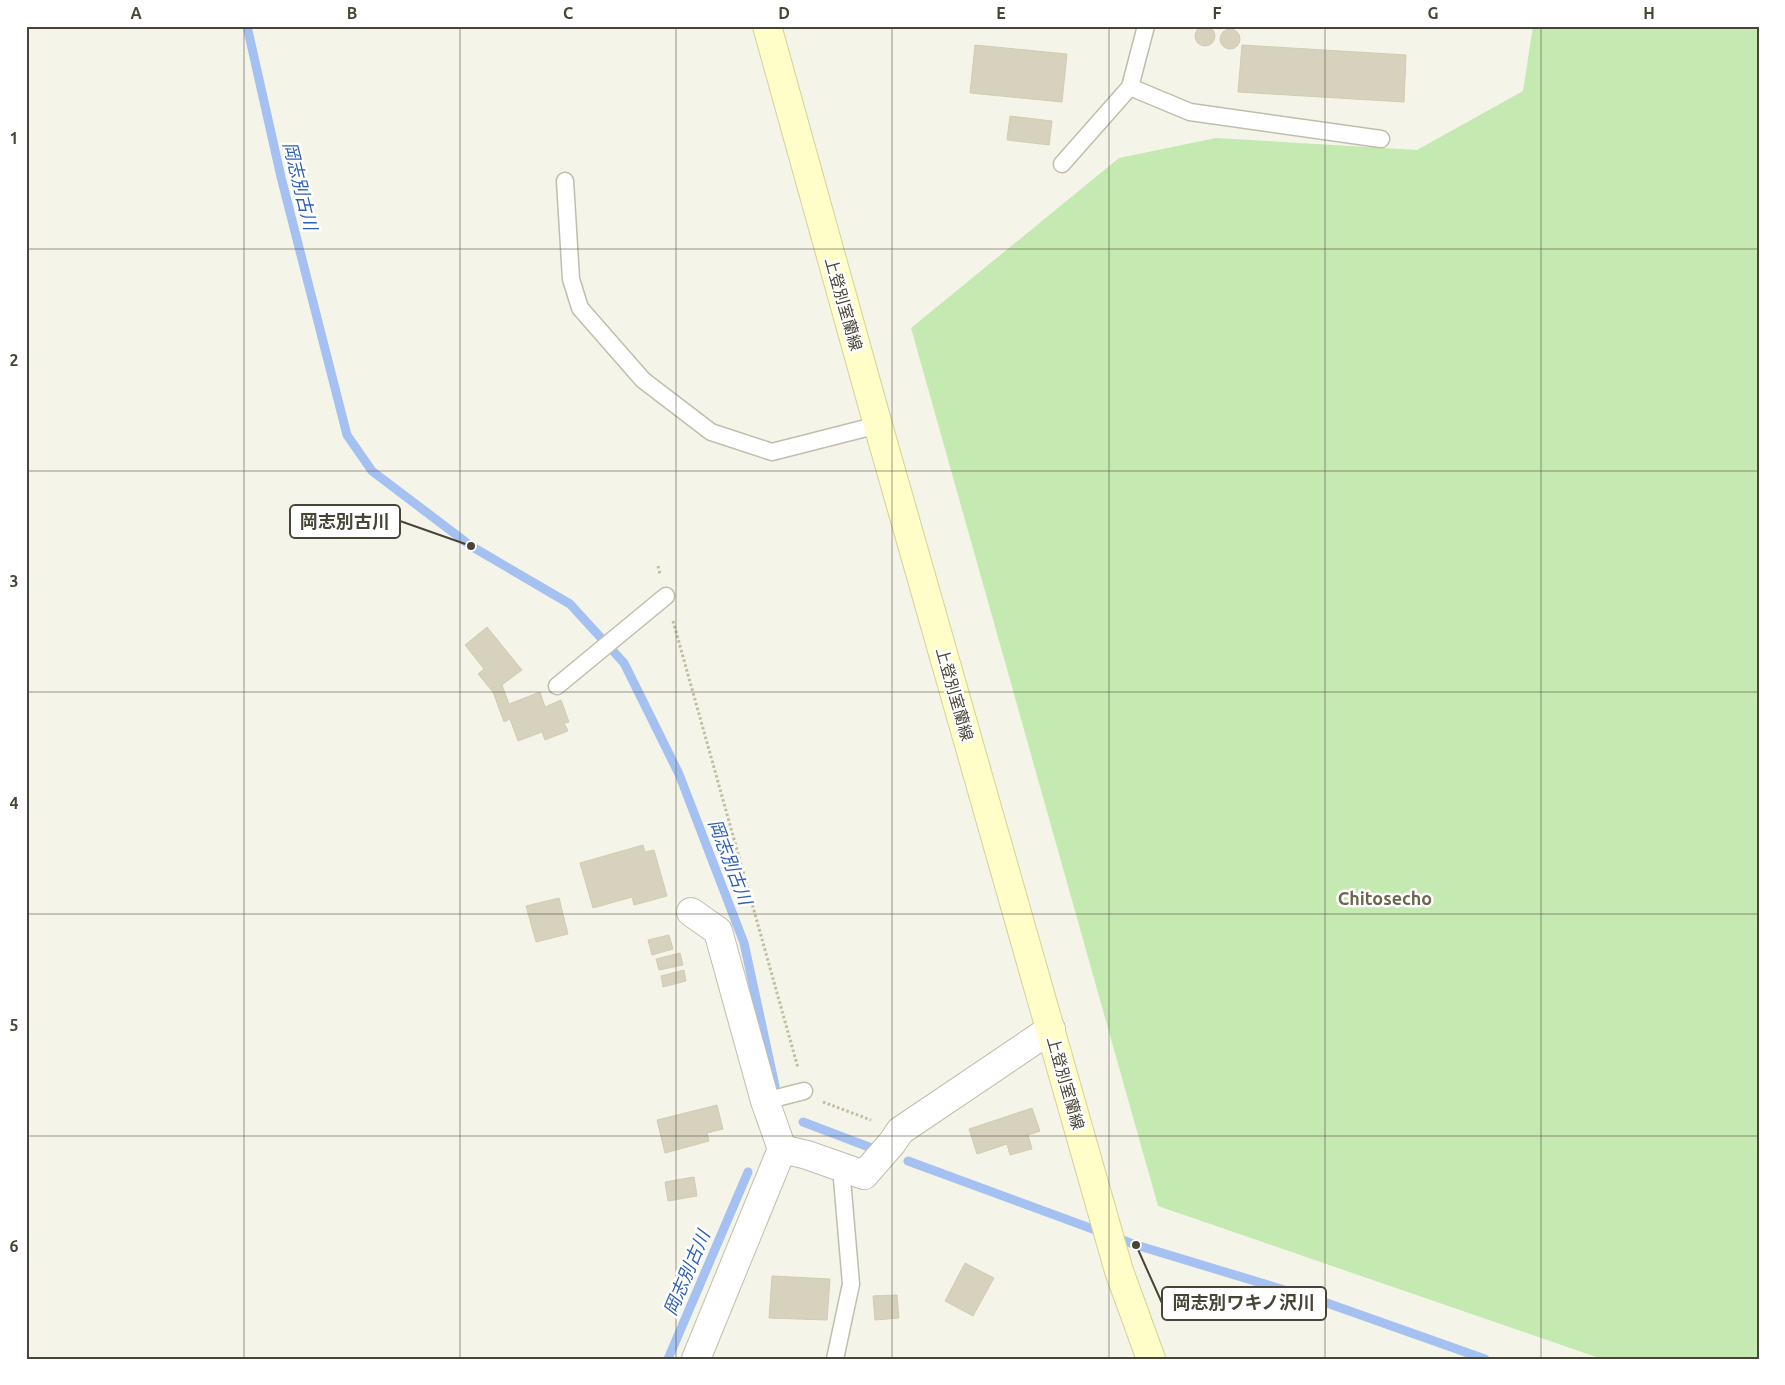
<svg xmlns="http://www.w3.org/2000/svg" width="1785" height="1385" font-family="Ubuntu,'Noto Sans JP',sans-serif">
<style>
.green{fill:#c4e9b1}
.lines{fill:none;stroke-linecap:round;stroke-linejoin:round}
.stream{stroke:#a5c1f2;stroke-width:9}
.building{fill:#d6d2be;stroke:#d1ccb1}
.service-casing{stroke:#c0beab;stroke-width:19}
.minor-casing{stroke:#c0beab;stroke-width:30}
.secondary-casing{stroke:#d5d298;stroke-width:30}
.path{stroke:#c2bd9c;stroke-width:3;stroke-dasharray:2.5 2.5;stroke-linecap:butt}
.service{stroke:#fff;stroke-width:16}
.minor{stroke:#fff;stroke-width:28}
.secondary{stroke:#fffec8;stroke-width:28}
.grid{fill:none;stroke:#484537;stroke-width:1;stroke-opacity:0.55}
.labels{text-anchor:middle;stroke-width:5;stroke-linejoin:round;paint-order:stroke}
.street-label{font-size:16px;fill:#484537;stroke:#fff}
.water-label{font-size:18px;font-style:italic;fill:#2e5fb7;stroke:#fff}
.neighbourhood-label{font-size:18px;font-weight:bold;fill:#6b664e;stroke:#fff}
.leader{fill:none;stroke:#484537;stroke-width:2}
.callout-dot{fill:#484537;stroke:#fff;stroke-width:2}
.callout{fill:#fff;stroke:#484537;stroke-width:2}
.callout-label{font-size:18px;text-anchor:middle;font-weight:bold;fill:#484537}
.neatline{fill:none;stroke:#484537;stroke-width:2}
.grid-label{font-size:16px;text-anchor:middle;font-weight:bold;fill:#484537}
</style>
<rect width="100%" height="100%" fill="#f5f4e9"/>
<!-- green -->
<path class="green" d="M1533 26H1759V1359H1602L1158 1206 911 328 1119 158 1216 138 1417 150 1523 91Z"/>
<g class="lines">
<!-- stream -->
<path class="stream" d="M247 26 281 177 347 435 372 471 471 546 570 604 624 663 679 774 744 943 775 1086
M803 1122 869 1147
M908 1161 1136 1245 1324 1302 1485 1359
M668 1359 748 1172"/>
</g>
<!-- building -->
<path class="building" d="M1195 36a10 10 0 1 1 20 0a10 10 0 1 1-20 0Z
M1220 39a10 10 0 1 1 20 0a10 10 0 1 1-20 0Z
M975 45 1067 54 1062 102 970 93Z
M1242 45 1406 55 1404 102 1238 92Z
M1010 116 1052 121 1049 145 1007 140Z
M487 627 522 670 502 685 509 704 540 692 545 707 561 700 569 722 564 723 568 731 545 740 542 732 518 741 510 719 504 722 493 692 478 674 484 669 465 645Z
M643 845 645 852 654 850 667 896 634 905 632 897 593 908 580 863Z
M559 898 568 934 536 942 526 906Z
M669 935 673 949 652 955 648 940Z
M680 953 683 965 659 970 656 959Z
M684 970 686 981 663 987 661 976Z
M717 1105 723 1129 707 1133 709 1141 665 1153 657 1120Z
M1032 1108 1040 1131 1028 1135 1032 1149 1010 1155 1007 1144 977 1154 969 1129Z
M694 1177 697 1196 668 1201 665 1182Z
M965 1263 994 1278 973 1316 945 1301Z
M772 1276 830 1279 827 1320 769 1318Z
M897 1295 899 1318 875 1320 873 1296Z"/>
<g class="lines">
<!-- service casing -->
<g class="service-casing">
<path id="service" d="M1146 26 1130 87 1190 112 1381 139
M1062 164 1130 87
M565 181 571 279 580 308 643 380 711 432 772 452 878 425
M557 686 666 596
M765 1101 804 1091
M835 1359 851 1284 841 1167"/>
</g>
<!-- minor casing -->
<g class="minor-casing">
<path id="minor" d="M691 912 718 931 765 1101 782 1149
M696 1359 782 1149 807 1155 864 1175 892 1143 900 1131 1051 1029"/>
</g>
<!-- secondary casing -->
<g class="secondary-casing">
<path id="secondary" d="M767 26 878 425 1119 1271 1151 1359"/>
</g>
<!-- path -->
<path class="path" d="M658 566 660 574
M673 621 798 1068
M823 1102 871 1120"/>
<!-- service -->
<use href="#service" class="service"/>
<!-- minor -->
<use href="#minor" class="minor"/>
<!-- secondary -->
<use href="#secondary" class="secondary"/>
</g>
<!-- grid -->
<path class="grid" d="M244 26V1359M460 26V1359M676 26V1359M892 26V1359M1109 26V1359M1325 26V1359M1541 26V1359M26 249H1759M26 471H1759M26 692H1759M26 914H1759M26 1136H1759"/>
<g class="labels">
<!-- street labels -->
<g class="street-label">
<text transform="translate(844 304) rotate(74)" y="6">上登別室蘭線</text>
<text transform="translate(955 694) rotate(74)" y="6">上登別室蘭線</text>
<text transform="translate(1066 1083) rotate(74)" y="6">上登別室蘭線</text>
</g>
<!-- water labels -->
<g class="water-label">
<text transform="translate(300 186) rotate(76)" y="6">岡志別古川</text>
<text transform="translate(730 862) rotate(69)" y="6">岡志別古川</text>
<text transform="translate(687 1273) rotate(-67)" y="6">岡志別古川</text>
</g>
<!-- neighbourhood labels -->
<g class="neighbourhood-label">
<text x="1385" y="905">Chitosecho</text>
</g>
</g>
<!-- callouts -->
<path class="leader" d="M471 546L400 521M1136 1245L1162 1303"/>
<g class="callout-dot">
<circle cx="471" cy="546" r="5"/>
<circle cx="1136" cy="1245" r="5"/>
</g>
<g class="callout">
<rect x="290" y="505" width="110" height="33" rx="5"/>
<rect x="1162" y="1287" width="164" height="33" rx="5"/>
</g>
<g class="callout-label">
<text x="345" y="528">岡志別古川</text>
<text x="1244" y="1309">岡志別ワキノ沢川</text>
</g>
<!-- border -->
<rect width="1785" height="1385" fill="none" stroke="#ffffff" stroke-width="55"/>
<rect x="28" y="28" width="1730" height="1330" class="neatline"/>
<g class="grid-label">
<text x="136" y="19">A</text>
<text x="352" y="19">B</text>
<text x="568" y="19">C</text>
<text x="784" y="19">D</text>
<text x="1001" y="19">E</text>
<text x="1217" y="19">F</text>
<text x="1433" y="19">G</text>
<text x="1649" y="19">H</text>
<text x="14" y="144">1</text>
<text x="14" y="366">2</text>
<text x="14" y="587">3</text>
<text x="14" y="809">4</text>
<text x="14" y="1031">5</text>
<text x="14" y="1252">6</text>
</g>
</svg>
